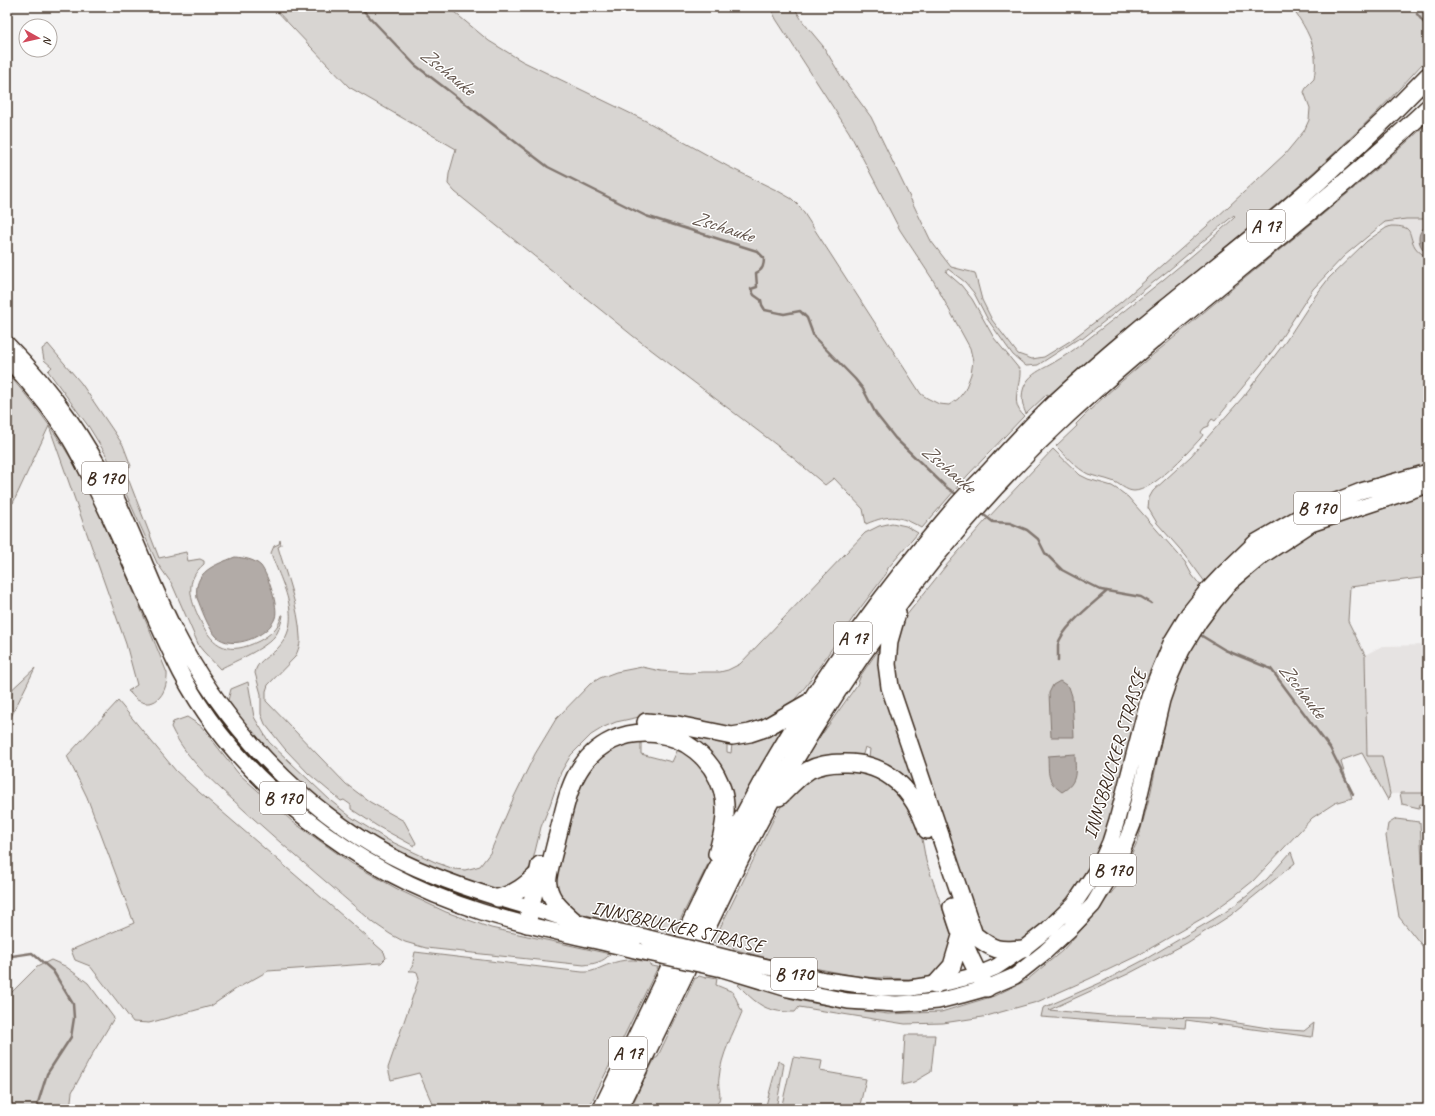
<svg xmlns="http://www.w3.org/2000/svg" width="1435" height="1116" font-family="Caveat,sans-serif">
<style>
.built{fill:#e6e3e2}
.green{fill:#d8d5d2;stroke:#8a8078;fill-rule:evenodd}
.water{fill:#b2aba7;stroke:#827770}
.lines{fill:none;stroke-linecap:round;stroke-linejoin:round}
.stream{stroke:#827770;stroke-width:2.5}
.primary-casing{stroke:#3b2a1e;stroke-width:18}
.highway-casing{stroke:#3b2a1e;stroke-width:20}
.primary{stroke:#fff;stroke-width:15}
.highway{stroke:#fff;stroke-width:17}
.primary-bridge-casing{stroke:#3b2a1e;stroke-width:18;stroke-linecap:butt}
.primary-bridge{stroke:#fff;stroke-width:15}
.labels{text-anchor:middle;stroke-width:3;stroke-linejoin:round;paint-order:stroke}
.shield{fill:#fff;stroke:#766a62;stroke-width:1}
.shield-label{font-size:18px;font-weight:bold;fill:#3b2a1e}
.street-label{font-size:19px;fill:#3b2a1e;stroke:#fff}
.water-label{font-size:20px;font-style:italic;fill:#65574e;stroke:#fff}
</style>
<rect width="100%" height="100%" fill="#f3f2f2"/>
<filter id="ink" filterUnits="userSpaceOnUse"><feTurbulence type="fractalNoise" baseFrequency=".025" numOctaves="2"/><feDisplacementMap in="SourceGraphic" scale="8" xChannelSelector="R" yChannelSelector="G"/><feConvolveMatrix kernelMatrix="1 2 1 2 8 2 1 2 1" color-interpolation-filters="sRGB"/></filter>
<g filter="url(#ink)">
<!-- built -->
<path class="built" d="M1428 208V270L1390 235 1378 215Z
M1428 645V793L1390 794 1382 756H1367L1365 655 1382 646Z"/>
<!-- green -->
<path class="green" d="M273 7H448L489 41 522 61 646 121 729 167 778 191 792 199 800 207 921 394 927 398 939 404 949 405 958 399 965 390 971 374 973 361 970 348 933 280 900 230 849 132 776 19 770 7H794L803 22 823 46 841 76 871 117 931 241 951 267 975 273 982 300 992 320 1018 354 1032 359 1044 357 1070 341 1121 302 1215 219 1285 154 1304 131 1309 120 1310 108 1304 92 1307 86 1314 79C1315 72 1316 65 1315 57 1313 39 1302 21 1291 7H1428V68L1422 64C1338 159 1237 238 1138 318 1108 343 1079 370 1049 395L1047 394 1026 414C1021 403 1020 390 1028 380 1034 372 1045 368 1053 363 1065 356 1077 348 1088 339 1138 300 1189 261 1235 217L1234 215 1169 270 1082 339 1081 337 1038 365 1026 366 1013 355 988 320 974 293 965 282 948 269 946 272 961 285 972 299 994 338 1020 370C1021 387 1009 402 1024 416L968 475 922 528C899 515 890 514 866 524L863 509 834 478 825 485 791 456 633 336 455 192 448 184 449 174 456 149 349 87Z
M1428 123V219H1406L1385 222 1344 256 1313 289 1274 349 1215 421 1212 419 1209 423V426L1204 428 1201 432 1203 435 1200 439C1187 453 1153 491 1134 491 1126 491 1119 483 1112 481 1104 478 1096 477 1088 474 1076 468 1066 456 1056 446L1077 426 1076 424C1105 394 1138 367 1171 340 1256 267 1346 199 1428 123Z
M1391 226C1415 226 1407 233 1415 247 1418 252 1424 255 1428 258V467L1349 491 1205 582 1186 556 1157 523 1148 508 1149 498 1153 491 1191 456 1243 397 1286 341 1316 295 1329 278 1367 241 1386 228Z
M48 344 81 383 123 445 131 466 124 468 159 558 186 552 188 561 200 559 204 561V564C184 581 190 599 200 620 213 648 229 656 259 641 270 635 279 628 282 615H283C282 621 280 627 277 633 267 649 236 660 220 669L203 651 199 646 172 584 157 563 127 496 105 453 89 427 48 371 52 367 44 360 42 349Z
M7 373C31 400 53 428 71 459 90 491 105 526 120 560 136 598 152 635 167 673 168 690 157 711 137 700 134 698 131 693 128 691L137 685 126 644 49 426 13 503 7 500Z
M1053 449 1080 475 1088 479 1112 486 1120 491 1128 497 1185 562 1192 575 1201 586C1176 618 1152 656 1142 696 1137 717 1135 738 1130 759 1123 786 1112 813 1103 840 1085 875 1064 908 1033 933 1028 936 1023 942 1018 943 1013 945 1008 945 1003 946L975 928 895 691 891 657 902 621 945 567 986 520Z
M1428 492V577L1350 587 1348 621 1365 655 1367 756H1382L1390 794 1388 800 1362 753 1345 759 1341 762 1352 798 1335 803 1312 818 1253 881 1233 897 1208 915 1137 956 1089 979 1037 1002 983 1017 943 1023 905 1024 799 1007 795 1012C788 1012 780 1012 773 1010 759 1007 748 995 738 985L742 982 792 999 834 1007 888 1014 941 1012 994 996 1027 980 1062 951 1090 920 1116 887 1138 840 1151 791 1169 702 1180 672 1193 646 1207 624 1223 602 1235 588 1280 549 1326 524Z
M892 523 906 526 918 533 888 568 886 574 855 615 806 686 796 698 784 710 773 718 734 730 644 716 616 722 604 727 591 735 571 755 561 772 550 805 541 827 531 868H529L526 874H523L518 881 517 880 514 882 515 884C511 886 506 890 501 891 492 892 481 887 472 884 407 864 340 821 291 774 267 752 247 727 228 700L231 689 248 682 254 717 269 742 331 801 351 817 388 840 435 862 454 869 465 870 473 868 480 866 490 853 514 797 535 754 556 719 590 684 600 678 616 672 642 667 661 671 689 673 703 672H720L728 670 740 664 865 533 879 526Z
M280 540 281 545 278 547C286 575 299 608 300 637 301 643 298 651 295 657L268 685 266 691V701L346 784 370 802 404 821 416 843 414 846 377 826 351 809V805L344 800 341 801 309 774 285 749 265 724 261 714V694L255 673C256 662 268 657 275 651 306 622 282 585 271 553L274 546 279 544Z
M884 642 924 802 869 758 870 749 865 747 863 754 858 758 800 769 821 732 823 733 857 685 861 675Z
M35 668 7 725V694Z
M118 701 176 771 199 792 366 936 384 952 386 958 381 963 268 971 236 989 211 1006 149 1023 133 1022 90 966 75 960 71 950 134 923 87 797 67 756Z
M187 717 201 726 238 773 293 822 351 863 401 891 446 912 491 928 610 954C604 962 593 964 584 965L426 948 405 942 390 934 374 923C331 886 287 849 245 811 218 786 187 761 171 727L173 722Z
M784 725 730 826H728C730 808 728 789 720 773 692 720 619 714 583 760 567 781 563 806 557 831 552 851 547 872 543 893L540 892C545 872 549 852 554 833 558 815 561 796 568 780 584 747 617 725 654 727 677 729 699 738 723 740L727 745V752L731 753 732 744 735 741 763 734Z
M645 736 693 753 718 790 717 838 709 862 674 932 650 928 649 930C623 926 599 919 574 911L575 909 566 904 558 893 555 877 575 787 598 753ZM641 741 665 744 678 749 672 762 641 754Z
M826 770 870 771 901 793 920 828 926 861 953 939V951L933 975 925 978 909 979 862 977 781 962 733 949 734 947 713 942 774 818 787 797 798 785Z
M1400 793H1428V805L1420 804 1419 808 1402 804Z
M1396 819 1420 822 1424 899H1428V953L1399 917 1386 836 1388 824Z
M1291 852 1295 863 1231 915 1187 943 1128 974 1049 1010 1113 1016 1207 1018 1274 1029 1304 1031 1314 1023 1312 1037 1186 1020 1185 1028 1041 1017 1043 1008 1100 983 1144 960 1224 913 1247 896 1267 879Z
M415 952 582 972C593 973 600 967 610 964 623 959 634 959 648 962L651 966 658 967 588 1109H403L432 1103 419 1073 391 1080 388 1068 419 978 417 972 414 971H409L412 967Z
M51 960 65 966 88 983 114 1018 93 1053 72 1092 70 1109H7V997L37 967Z
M699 976 706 978 707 976 717 978 716 985 733 992 742 1012C733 1034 721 1055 719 1078 717 1093 726 1098 711 1109H630L655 1058H657L695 978H697Z
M905 1035H935L931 1072 914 1082 902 1085Z
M793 1057 822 1061 820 1071 866 1079 859 1109H781Z
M778 1061 784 1064 776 1109H765Z"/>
<!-- water -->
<path class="water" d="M1428 225V254C1417 246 1415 232 1428 225Z
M235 557C244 558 254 559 261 566 268 575 279 607 275 618 269 636 231 652 216 636 207 626 202 610 197 598 193 571 215 565 235 557Z
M1060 681 1069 687 1072 696 1074 737H1051L1049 693 1053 685Z
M1075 754C1075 771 1079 782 1062 792 1046 781 1049 774 1048 756Z"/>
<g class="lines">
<!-- stream -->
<path class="stream" d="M360 7 415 65 548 167 646 216 757 251 764 258C764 265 763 270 756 273L757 287 751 289 754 295 761 300 762 305 765 310 784 314 800 311 807 318 814 337 855 379 863 389 876 414 895 438 946 487 959 496
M1417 14 1428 28
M980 512 993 522 1010 523 1027 530 1038 539 1045 553 1062 570 1079 579 1101 590 1141 597 1151 603
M1202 636 1225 650 1271 669 1330 748 1353 794
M1058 661C1058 656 1058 650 1058 645 1061 628 1094 603 1107 591
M7 948 12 956 32 953 53 971 73 1004 74 1018 71 1037 47 1074 36 1109"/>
<!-- primary casing -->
<g class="primary-casing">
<path id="primary" d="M7 344C53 390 86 440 116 498 137 541 152 586 174 629 221 721 299 807 391 856 435 879 482 894 529 907 544 911 558 917 573 921 597 928 621 932 645 937
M7 358C28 382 50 407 67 434 78 452 88 472 97 491 125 546 147 603 174 659 231 779 357 873 482 912 533 928 586 938 639 951
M728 958 825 980 882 988H910L949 982 977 975 996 967 1023 949 1048 929 1074 904 1099 867 1110 842 1117 820 1149 697 1159 672 1172 641 1189 613 1205 593 1222 575 1256 542 1308 512 1361 491 1428 472
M722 969 788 989 848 1001 896 1004 916 1003 938 1001 962 995 987 988 1015 976 1045 952 1070 929 1093 905 1116 866 1133 824 1162 700 1170 677 1182 650 1199 622 1214 602 1231 582 1262 556 1311 524 1428 485"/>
</g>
<!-- highway casing -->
<g class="highway-casing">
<path id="highway" d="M897 613 889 641 887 664 890 687 974 935C995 951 997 951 1023 949
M646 722 678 725 732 736 750 733 765 728 808 703
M779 797C788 788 798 777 809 770 819 765 832 763 842 763 887 761 914 791 927 830
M498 898C515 894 526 885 539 873
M952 907C961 935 970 963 987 988
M574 921C564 912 550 901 548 885 546 877 555 848 557 838 563 816 567 791 578 772 613 712 701 724 722 789 729 810 723 834 717 854
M527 924 540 865
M685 935C714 875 743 813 777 756 828 669 887 588 952 512 964 497 978 484 991 470 1012 447 1033 424 1055 403 1127 336 1205 277 1281 214 1332 171 1382 124 1428 76
M701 939C722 896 743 851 766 809 847 664 947 526 1069 413 1185 307 1314 216 1428 108
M935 985 952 966 961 936
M602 1109 670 967
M619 1109 686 971"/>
</g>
<!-- primary -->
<use href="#primary" class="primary"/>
<!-- highway -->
<use href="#highway" class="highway"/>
<!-- primary-bridge casing -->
<g class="primary-bridge-casing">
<path id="primary-bridge" d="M645 937 728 958
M639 951 722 969"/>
</g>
<!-- primary-bridge -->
<use href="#primary-bridge" class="primary-bridge"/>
</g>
</g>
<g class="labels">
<!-- shield labels -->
<g class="shield">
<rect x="1247" y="210" width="38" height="32" rx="3"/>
<rect x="82" y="462" width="46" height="32" rx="3"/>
<rect x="1294" y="492" width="46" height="32" rx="3"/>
<rect x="834" y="622" width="38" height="32" rx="3"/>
<rect x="260" y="782" width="46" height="32" rx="3"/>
<rect x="1090" y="854" width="46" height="32" rx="3"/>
<rect x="771" y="958" width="46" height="32" rx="3"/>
<rect x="609" y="1037" width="38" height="32" rx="3"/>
</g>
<g class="shield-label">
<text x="1266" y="232">A 17</text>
<text x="105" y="484">B 170</text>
<text x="1317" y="514">B 170</text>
<text x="853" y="644">A 17</text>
<text x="283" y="804">B 170</text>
<text x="1113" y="876">B 170</text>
<text x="794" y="980">B 170</text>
<text x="628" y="1059">A 17</text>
</g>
<!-- street labels -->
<g class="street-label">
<text transform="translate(1114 754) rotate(-73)" y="7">INNSBRUCKER STRASSE</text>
<text transform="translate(678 926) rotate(13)" y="7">INNSBRUCKER STRASSE</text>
</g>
<!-- water labels -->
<g class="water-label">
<text transform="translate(448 71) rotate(39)" y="7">Zschauke</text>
<text transform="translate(723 226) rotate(18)" y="7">Zschauke</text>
<text transform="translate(949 468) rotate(41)" y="7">Zschauke</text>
<text transform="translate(1303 690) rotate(52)" y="7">Zschauke</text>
</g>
</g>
<!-- margin -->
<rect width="1435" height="1116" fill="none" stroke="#fff" stroke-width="24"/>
<rect x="12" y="12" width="1411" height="1092" fill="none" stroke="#3b2a1e" stroke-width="1.5" filter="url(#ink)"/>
<!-- north arrow -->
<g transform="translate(38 38) rotate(98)"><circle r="19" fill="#ffffff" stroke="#b1aaa5"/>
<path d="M0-3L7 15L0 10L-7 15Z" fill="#d1495b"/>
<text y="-6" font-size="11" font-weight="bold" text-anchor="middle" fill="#3b2a1e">N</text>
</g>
</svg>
